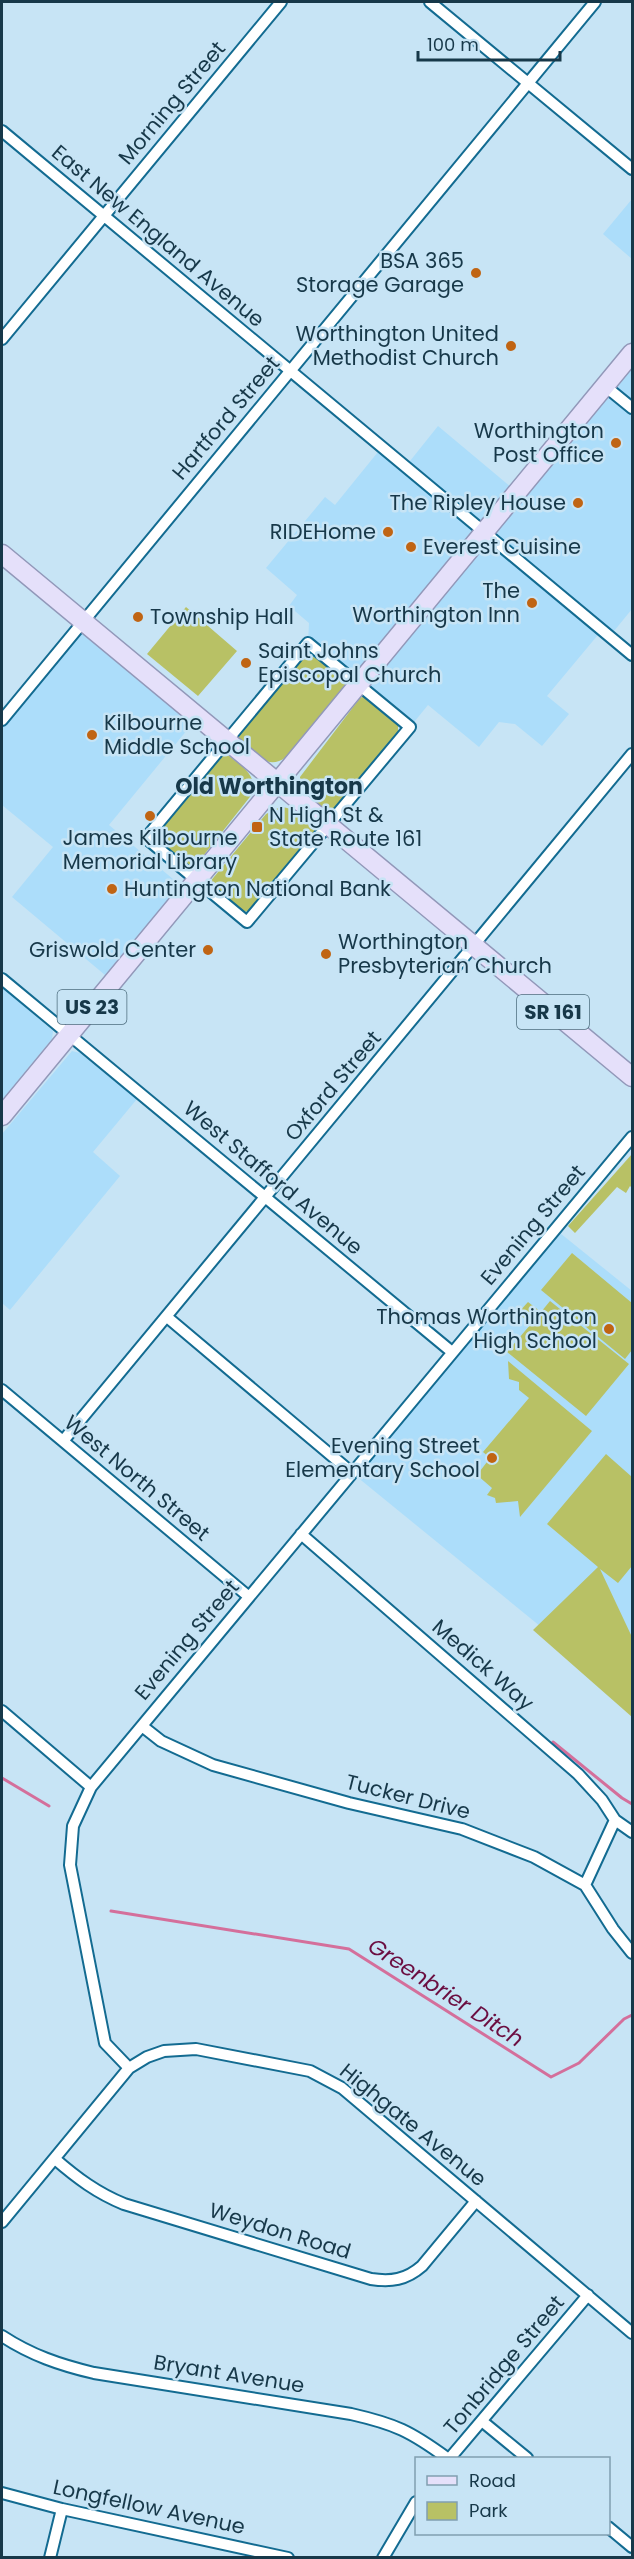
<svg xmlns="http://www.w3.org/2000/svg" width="634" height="2559" font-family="Poppins,sans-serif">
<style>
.built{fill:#acddfa}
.green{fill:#b8c165}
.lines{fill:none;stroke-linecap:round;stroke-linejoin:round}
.stream{stroke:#d46f9b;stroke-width:3}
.street-casing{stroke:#136b91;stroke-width:14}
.primary-casing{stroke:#9298b9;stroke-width:21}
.street{stroke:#fff;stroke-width:10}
.primary{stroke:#e5e0fa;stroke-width:18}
.poi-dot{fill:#c06413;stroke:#c7e4f5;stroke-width:2}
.labels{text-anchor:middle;stroke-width:5;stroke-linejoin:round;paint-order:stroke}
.shield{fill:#c7e4f5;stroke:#4c6c7d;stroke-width:1.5}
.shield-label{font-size:20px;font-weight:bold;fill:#173849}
.street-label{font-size:21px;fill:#173849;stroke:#c7e4f5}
.poi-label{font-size:21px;fill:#173849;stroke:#c7e4f5;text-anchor:end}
.neighbourhood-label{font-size:22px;font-weight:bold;fill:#173849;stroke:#c7e4f5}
.water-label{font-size:22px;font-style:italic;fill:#6b0e41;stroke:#c7e4f5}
</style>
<rect width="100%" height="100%" fill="#c7e4f5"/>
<!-- built -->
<path class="built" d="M632 199V259L603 234Z
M632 353V609L610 636 602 630 547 696 569 714 542 746 515 724 499 722 479 747 428 705 410 727 308 643 309 623 289 606 297 595 266 568 325 497 335 505 382 447 406 466 438 426 517 492Z
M82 622 197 718 109 825 180 885 105 975 12 897 53 847 2 805V720Z
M2 987 53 1031 52 1039 2 1100Z
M72 1051 80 1053 137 1099 93 1152 120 1176 10 1310 2 1303V1134Z
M555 1229 632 1291V1701L351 1472Z"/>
<!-- green -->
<path class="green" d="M186 607 237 651 198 696 147 654Z
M313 657 323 661 346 684 286 757C267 772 251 751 236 740L237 735 299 661Z
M364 696 398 724V734L328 815 300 790V777L360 698Z
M228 755C240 765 257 774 253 793L192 870 155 838V835L220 756Z
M280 807C292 806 314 821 316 832L250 911 242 912 209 885V883L266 814Z
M632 1154V1188L630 1186 626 1193 617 1187 575 1233 568 1226Z
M572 1253 632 1303V1350L625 1359 541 1290Z
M550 1301 629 1364 586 1416 507 1352 531 1324 518 1313 528 1302 541 1312Z
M508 1361 592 1431 520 1517 518 1501 496 1503 495 1498 487 1495 492 1488 477 1475 490 1458 483 1452 529 1398 519 1390V1382L509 1379Z
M606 1454 632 1477V1566L618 1583 600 1569 632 1637V1717L533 1630 598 1567 547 1524Z"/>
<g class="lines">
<!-- stream -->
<path class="stream" d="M553 1742 622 1798 632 1804
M2 1778 49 1806
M111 1911 349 1949 551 2077 579 2063 624 2019 632 2015"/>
<!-- street casing -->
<g class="street-casing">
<path id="street" d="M430 2 632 169
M2 131 632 655
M2 339 281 2
M605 386 632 408
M308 643 410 727 247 922 146 838Z
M2 720 595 2
M2 979 452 1352
M167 1317 351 1472
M2 1390 248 1596
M63 1441 632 754
M301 1534 578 1774 602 1800 615 1820 632 1832
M2 1711 91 1787
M142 1726 161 1741 213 1765 349 1803 462 1829 534 1857 585 1885 613 1929 632 1953
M585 1885 615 1820
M129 2068 105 2043 70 1865 73 1826 91 1787 632 1137
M55 2159C77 2178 97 2193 124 2204L371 2279C391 2282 406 2280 422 2266L476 2201
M2 2222 129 2068 147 2057 164 2051 196 2049 310 2071 342 2088 632 2333
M2 2336C31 2355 60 2365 94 2373L351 2414C395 2424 410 2431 447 2458
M483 2422 527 2458
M450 2458 588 2295
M2 2493 62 2509 288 2558
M608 2527 632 2547
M50 2558 62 2509
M383 2558 416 2502"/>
</g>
<!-- primary casing -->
<g class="primary-casing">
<path id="primary" d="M2 554 632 1077
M2 1116 632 353"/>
</g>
<!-- street -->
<use href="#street" class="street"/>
<!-- primary -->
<use href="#primary" class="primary"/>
</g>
<!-- markers -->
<g class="poi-dot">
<circle cx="476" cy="273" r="6"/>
<circle cx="511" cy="346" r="6"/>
<circle cx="616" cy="443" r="6"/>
<circle cx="578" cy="503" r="6"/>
<circle cx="388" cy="532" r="6"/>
<circle cx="411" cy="547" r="6"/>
<circle cx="532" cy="603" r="6"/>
<circle cx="138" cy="617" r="6"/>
<circle cx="246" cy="663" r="6"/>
<circle cx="92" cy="735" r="6"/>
<circle cx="150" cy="816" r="6"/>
<rect x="251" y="821" width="12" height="12" rx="3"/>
<circle cx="112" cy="889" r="6"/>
<circle cx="208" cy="950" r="6"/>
<circle cx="326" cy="954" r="6"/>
<circle cx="609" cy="1329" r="6"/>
<circle cx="492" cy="1458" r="6"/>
</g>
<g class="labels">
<!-- shield labels -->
<g class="shield">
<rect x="57.5" y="990" width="69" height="34" rx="4.5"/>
<rect x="517" y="995" width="72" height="34" rx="4.5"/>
</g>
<g class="shield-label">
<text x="92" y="1014">US 23</text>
<text x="553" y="1019">SR 161</text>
</g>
<!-- street labels -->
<g class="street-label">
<text transform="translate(172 103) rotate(-50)" y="7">Morning Street</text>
<text transform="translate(158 236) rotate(40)" y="7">East New England Avenue</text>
<text transform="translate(226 418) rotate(-50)" y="7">Hartford Street</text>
<text transform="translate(333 1086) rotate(-50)" y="7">Oxford Street</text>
<text transform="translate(273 1178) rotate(40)" y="7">West Stafford Avenue</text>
<text transform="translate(533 1225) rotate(-50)" y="7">Evening Street</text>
<text transform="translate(137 1478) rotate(40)" y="7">West North Street</text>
<text transform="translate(187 1640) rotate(-50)" y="7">Evening Street</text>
<text transform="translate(483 1665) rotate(41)" y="7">Medick Way</text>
<text transform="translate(408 1797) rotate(14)" y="7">Tucker Drive</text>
<text transform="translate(413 2125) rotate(39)" y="7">Highgate Avenue</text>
<text transform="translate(280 2231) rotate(17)" y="7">Weydon Road</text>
<text transform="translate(504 2365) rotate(-50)" y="7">Tonbridge Street</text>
<text transform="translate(229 2374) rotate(9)" y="7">Bryant Avenue</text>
<text transform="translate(149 2507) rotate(12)" y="7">Longfellow Avenue</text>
</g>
<!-- poi labels -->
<g class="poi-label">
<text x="464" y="268">BSA 365<tspan x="464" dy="24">Storage Garage</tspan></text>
<text x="499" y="341">Worthington United<tspan x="499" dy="24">Methodist Church</tspan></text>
<text x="604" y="438">Worthington<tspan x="604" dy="24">Post Office</tspan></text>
<text x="566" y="510">The Ripley House</text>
<text x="376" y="539">RIDEHome</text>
<text x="423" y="554" text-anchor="start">Everest Cuisine</text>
<text x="520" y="598">The<tspan x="520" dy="24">Worthington Inn</tspan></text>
<text x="150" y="624" text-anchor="start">Township Hall</text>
<text x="258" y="658" text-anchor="start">Saint Johns<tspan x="258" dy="24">Episcopal Church</tspan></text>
<text x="104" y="730" text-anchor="start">Kilbourne<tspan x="104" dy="24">Middle School</tspan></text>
<text x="269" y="822" text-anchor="start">N High St &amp;<tspan x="269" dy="24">State Route 161</tspan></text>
<text x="150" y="845" text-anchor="middle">James Kilbourne<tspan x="150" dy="24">Memorial Library</tspan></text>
<text x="124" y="896" text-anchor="start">Huntington National Bank</text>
<text x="338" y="949" text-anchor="start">Worthington<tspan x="338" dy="24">Presbyterian Church</tspan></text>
<text x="196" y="957">Griswold Center</text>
<text x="597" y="1324">Thomas Worthington<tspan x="597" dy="24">High School</tspan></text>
<text x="480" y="1453">Evening Street<tspan x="480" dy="24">Elementary School</tspan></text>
</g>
<!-- neighbourhood labels -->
<g class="neighbourhood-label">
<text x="269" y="794">Old Worthington</text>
</g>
<!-- water labels -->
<g class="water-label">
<text transform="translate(446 1992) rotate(33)" y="8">Greenbrier Ditch</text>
</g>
</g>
<!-- border -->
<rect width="634" height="2559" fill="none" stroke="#173849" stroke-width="6"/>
<!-- legend -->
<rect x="415" y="2457" width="195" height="78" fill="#c7e4f5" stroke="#819fb0" stroke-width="1.5"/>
<rect x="427" y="2476" width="30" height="9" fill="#e5e0fa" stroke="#819fb0" stroke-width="1.5"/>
<text x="469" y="2487" font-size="18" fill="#173849">Road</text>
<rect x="427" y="2502" width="30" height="18" fill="#b8c165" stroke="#819fb0" stroke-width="1.5"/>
<text x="469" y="2517" font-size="18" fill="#173849">Park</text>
<!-- scale -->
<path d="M418 51v9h142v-9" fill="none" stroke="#173849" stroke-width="3"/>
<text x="427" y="51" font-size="18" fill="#173849" stroke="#c7e4f5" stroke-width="4.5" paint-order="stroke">100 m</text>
</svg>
